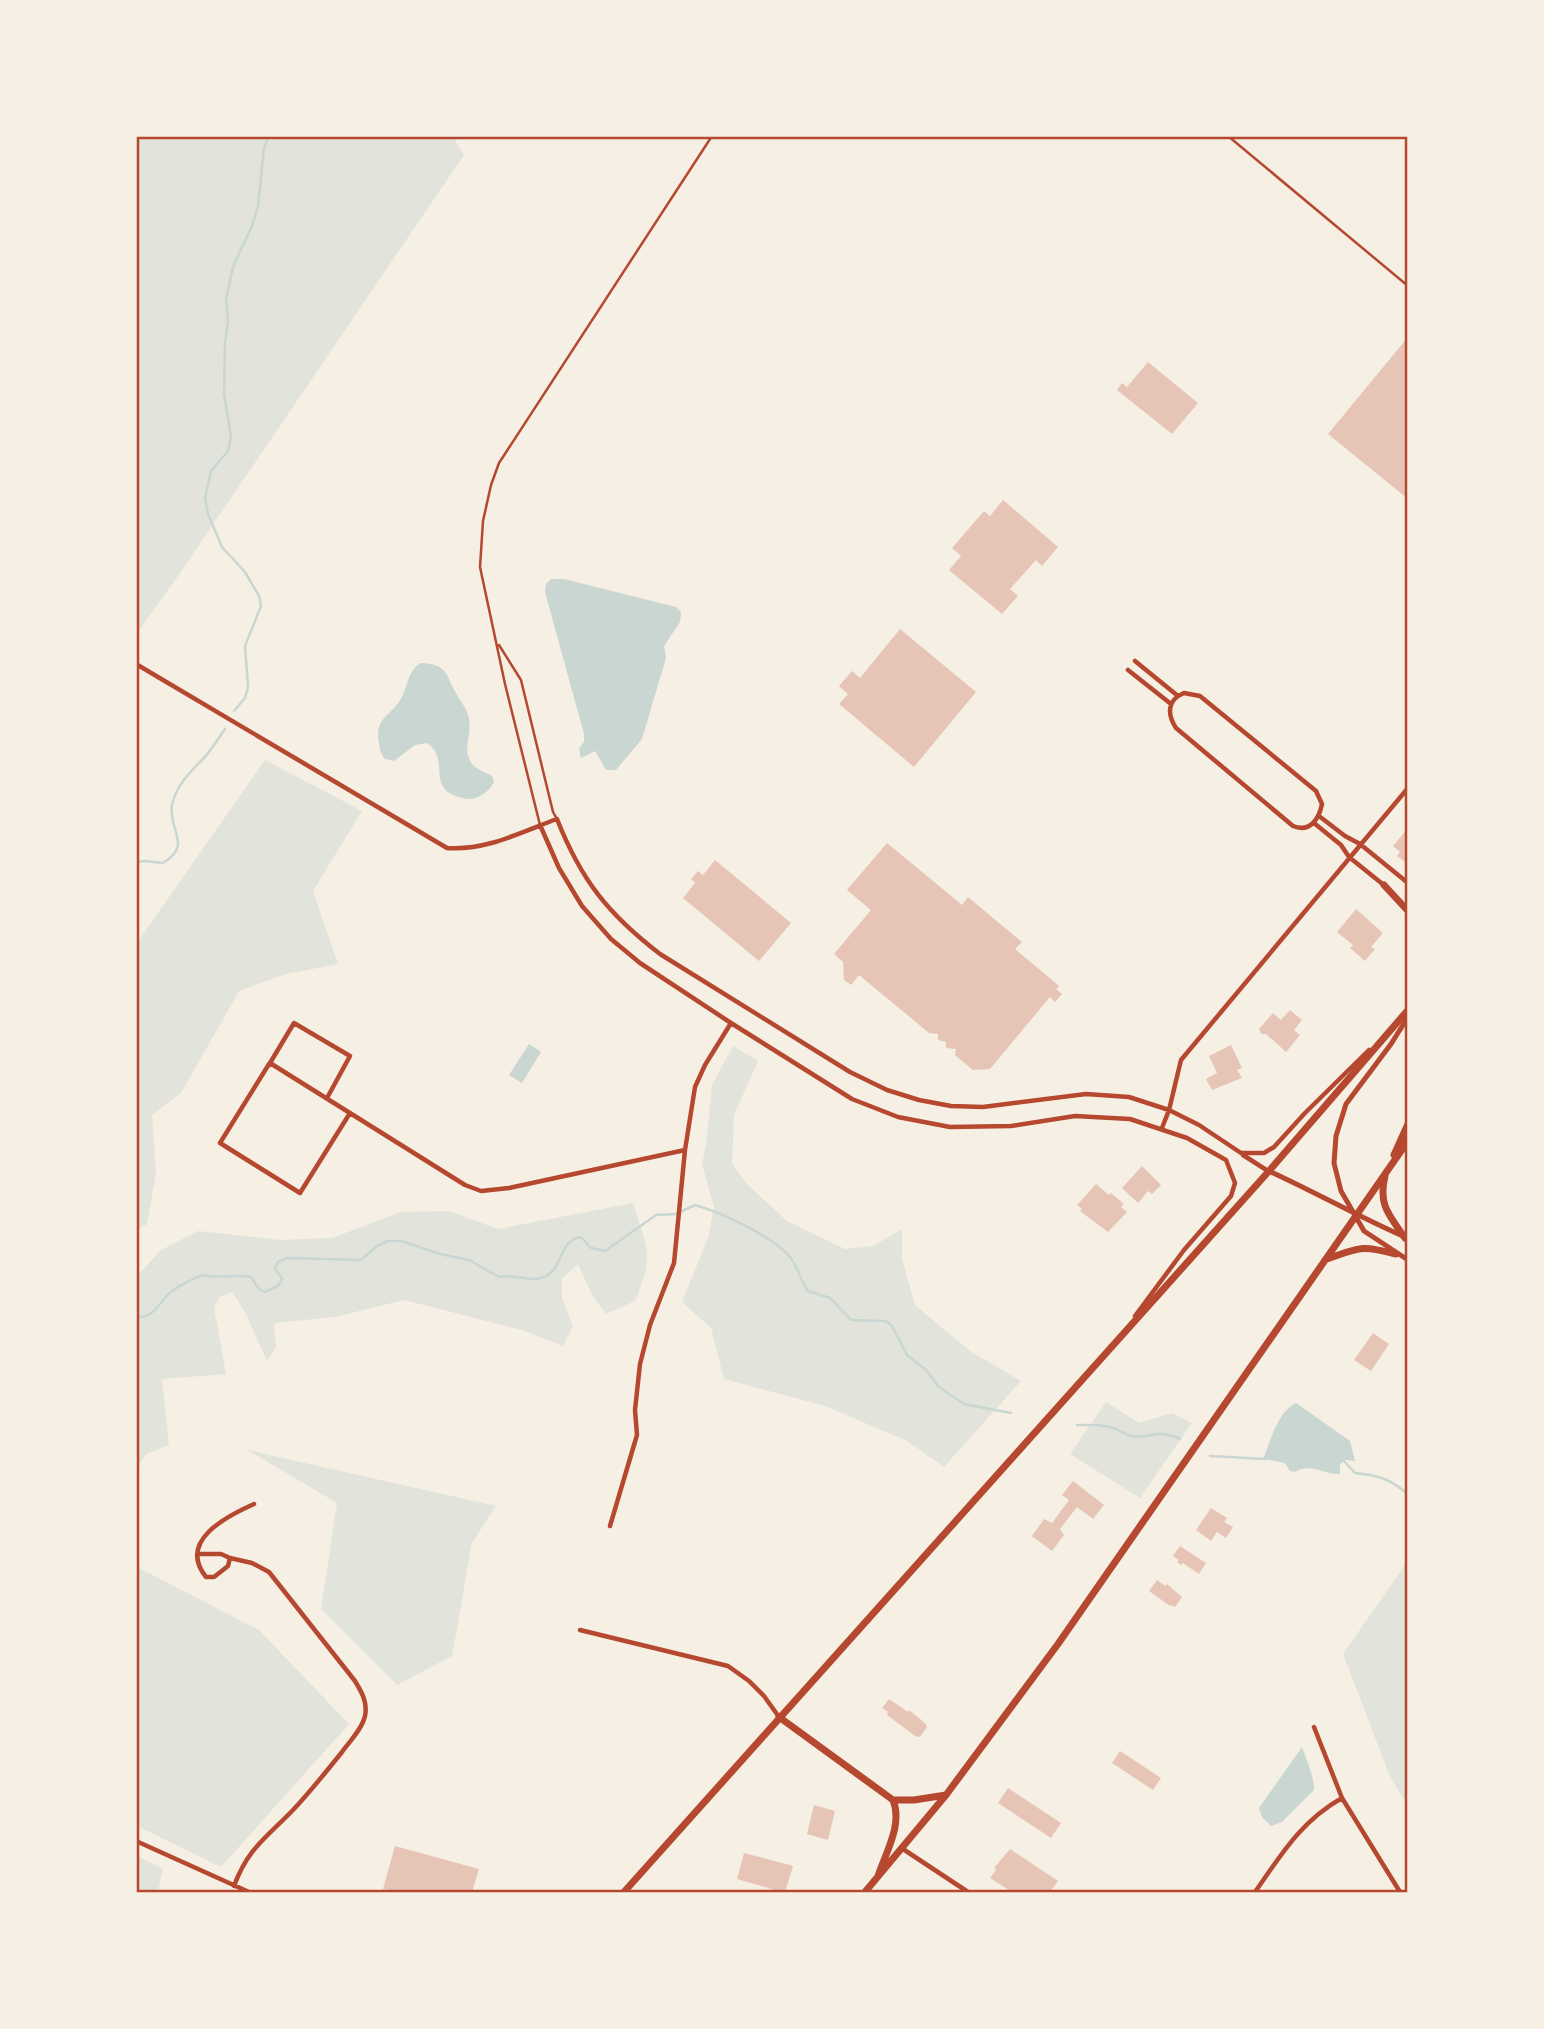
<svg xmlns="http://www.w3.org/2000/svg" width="1544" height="2029" font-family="'Asap Condensed',sans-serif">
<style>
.green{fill:#e2e4dc}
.water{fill:#c9d6d2}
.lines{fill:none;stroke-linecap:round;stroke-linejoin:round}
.stream{stroke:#c9d6d2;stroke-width:2.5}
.building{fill:#e6c5b7}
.service{stroke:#b5482f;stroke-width:2.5}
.minor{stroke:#b5482f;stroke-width:4.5}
.tertiary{stroke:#b5482f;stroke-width:5}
.trunk{stroke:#b5482f;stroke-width:7}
.neatline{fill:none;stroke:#b5482f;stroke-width:2.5}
</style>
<rect width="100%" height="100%" fill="#f6efe4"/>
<!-- green -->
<path class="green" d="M137 136 453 137 464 155 178 576 137 633Z
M265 760 362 811 313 891 338 964 286 974 239 991 181 1093 152 1115 156 1174 147 1224 137 1230V943Z
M733 1046 758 1061 734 1115 732 1164 747 1184 787 1221 845 1249 873 1246 902 1229V1259L915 1305 970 1351 1021 1381 944 1467 907 1441 825 1406 724 1379 711 1328 682 1302 708 1238 714 1207 702 1164 706 1145 712 1085Z
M633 1203C647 1249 655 1254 635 1301L606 1314 592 1295 578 1264 562 1279V1298L573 1326 563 1346 522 1330 404 1300 335 1317 274 1323 276 1347 267 1361 245 1312 232 1292 219 1297 214 1308 226 1374 162 1379 169 1445 146 1454 137 1468V1276L161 1250 198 1231 281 1240 332 1238 401 1212 449 1211 498 1229Z
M1106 1402 1139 1423 1172 1413 1192 1423 1140 1498 1070 1454Z
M247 1450 496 1506 472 1543 452 1656 397 1685 321 1609 337 1503Z
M136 1562 141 1569 259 1630 349 1724 221 1867 137 1826Z
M1407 1562V1805L1389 1774 1343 1654Z
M137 1856 163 1869 158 1892H137Z"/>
<!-- water -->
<path class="water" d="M551 579H564L676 607 681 612 680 622 664 646 666 658 642 739 616 770H606L595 751 581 758 579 748 584 742V734L545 592 546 584Z
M420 663C449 664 445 675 457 695 461 702 468 710 469 719 472 734 463 746 470 761 474 769 485 772 492 776L494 782C490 791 477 800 468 799 421 792 453 760 427 743L415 745 394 761 385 759C381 754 380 751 379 744 374 716 391 717 402 697 408 684 408 672 420 663Z
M529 1044 541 1052 522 1083 509 1075Z
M1296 1403 1350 1441 1355 1461 1345 1460 1340 1464V1474C1325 1475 1310 1462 1295 1472L1290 1471 1285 1463 1263 1459C1271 1441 1277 1412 1296 1403Z
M1302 1747C1306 1758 1315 1780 1314 1790L1282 1822 1271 1826 1262 1817 1259 1808Z"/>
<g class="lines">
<!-- stream -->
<path class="stream" d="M234 711 245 698 248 687 245 646 261 606 259 596 245 572 222 547 208 514 205 498 211 471 228 451 231 437 224 393 225 343 228 321 226 300 233 267 252 226 258 206 264 148 269 136
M136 862 145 861 163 863C193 845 168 830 172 805 176 786 189 773 202 760 211 751 218 739 225 729
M136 1317C155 1318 159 1302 171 1292 179 1285 192 1280 202 1275 219 1279 235 1274 251 1277L259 1289 265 1292 278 1286 282 1279 275 1268 278 1262 287 1258 361 1260 377 1246 388 1241H402L440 1254 469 1260 499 1277C514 1273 530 1283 544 1277 564 1269 558 1240 581 1237L591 1248 605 1251 656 1215 676 1214 695 1205C720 1212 774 1237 790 1257 798 1267 800 1280 808 1291L830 1298 851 1320 886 1321 892 1326 907 1355 926 1370 939 1387 964 1404 1011 1413
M1077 1425C1090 1425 1103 1424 1116 1429 1121 1431 1126 1435 1131 1436 1152 1439 1156 1428 1180 1439
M1210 1456 1265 1459
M1343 1460 1355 1473C1377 1475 1392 1479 1408 1495"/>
</g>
<!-- building -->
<path class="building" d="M1408 337V499L1328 434Z
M1148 362 1198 403 1172 434 1117 390 1122 383 1127 387Z
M1003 500 1058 547 1042 566 1036 560 1010 589 1018 596 1002 614 949 570 961 556 952 548 984 511 990 516Z
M900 629 976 692 914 767 839 704 848 694 839 686 852 671 860 678Z
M1408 828V864L1397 856 1400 852 1393 846Z
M887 843 962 905 968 897 1022 942 1015 949 1059 986 1056 989 1062 994 1055 1002 1050 997 990 1069 973 1070 955 1055 956 1049 946 1048V1042L938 1040V1034L929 1033 859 975 851 985 844 980 843 962 834 954 871 910 847 890Z
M715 860 791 923 759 961 683 898 695 883 691 879 698 871 703 875Z
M1356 909 1383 933 1371 947 1375 949 1365 961 1350 948 1353 945 1337 932Z
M1290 1010 1302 1020 1294 1030 1300 1035 1286 1052 1266 1034H1261L1259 1029 1273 1013 1281 1020Z
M1231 1045 1242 1068 1237 1070 1242 1078 1212 1090 1206 1079 1217 1073 1209 1056Z
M1142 1166 1161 1185 1152 1194 1148 1191 1138 1203 1122 1188Z
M1096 1184 1109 1195 1111 1193 1124 1204 1121 1207 1127 1212 1108 1232 1080 1211 1082 1209 1077 1205Z
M1373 1333 1389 1344 1371 1371 1354 1360Z
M1073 1481 1104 1505 1093 1519 1077 1507 1060 1529 1064 1535 1052 1551 1032 1536 1044 1519 1052 1523 1069 1500 1062 1495Z
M1211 1508 1227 1518 1224 1522 1233 1527 1226 1538 1217 1532 1211 1541 1196 1530Z
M1180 1546 1206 1563 1199 1574 1183 1563 1181 1565 1177 1562 1179 1560 1173 1556Z
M1157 1580 1165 1586 1167 1584 1182 1597 1175 1607 1171 1605 1170 1606 1149 1591Z
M889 1699 908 1712 909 1710 925 1723 927 1727 920 1737 915 1736 887 1715 888 1712 882 1708Z
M1120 1751 1161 1778 1153 1790 1112 1763Z
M1008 1788 1061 1823 1051 1838 998 1803Z
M814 1805 835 1811 828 1840 807 1834Z
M395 1846 479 1869 472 1892H397L383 1889Z
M1010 1849 1058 1881 1050 1892H1012L990 1878 996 1870 994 1868Z
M744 1853 793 1866 785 1892H777L775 1890 737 1879Z"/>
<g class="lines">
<!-- service -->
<path class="service" d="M1228 136 1408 286
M499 645 521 680 553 812 557 819
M540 825 505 684 480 567 483 521 491 485 499 463 712 136"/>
<!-- minor -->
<path class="minor" d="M1135 661 1178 696
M136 664 447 848C486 851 521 832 557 819 581 880 608 914 660 954L850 1072 887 1090 919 1100 951 1106 983 1107 1086 1094 1129 1097 1169 1110 1199 1125 1241 1153H1264L1274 1147 1305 1113 1369 1050
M1128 670 1171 704
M1184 693 1200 696 1316 791 1322 804C1319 819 1310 833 1293 826L1176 728C1167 714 1167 700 1184 693Z
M1319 816 1345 836 1360 844 1408 883
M1314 823 1341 845 1349 857 1385 886
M540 825 559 868 582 906 611 939 640 963 731 1023 852 1099 898 1117 950 1127 1011 1126 1075 1116 1130 1119 1187 1138 1226 1160 1235 1183 1231 1196 1184 1250 1135 1316
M269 1064 220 1143 300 1193 350 1113
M327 1098 350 1056 294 1023 270 1063 465 1185 481 1191 509 1188 685 1150
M1162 1128 1169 1110 1181 1060 1408 788
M1243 1155 1268 1171
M610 1526 637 1435 635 1410 640 1364 650 1325 674 1263 685 1150 695 1087 705 1065 731 1023
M198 1554H221L230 1558
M580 1630 728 1666 749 1681 764 1696 779 1717
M1314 1727 1342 1798 1400 1892
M136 1841 249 1892
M903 1849 968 1892
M234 1886C248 1848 266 1838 293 1810 310 1792 326 1772 342 1752 350 1741 362 1729 365 1716 368 1702 361 1691 355 1681L269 1572 252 1563 230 1558 228 1566 214 1577H206C177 1541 227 1516 254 1504
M1255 1892C1281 1855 1301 1821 1342 1798"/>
<!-- tertiary -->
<path class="tertiary" d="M1408 1017 1391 1044 1346 1104 1336 1136 1334 1163 1341 1191 1364 1231 1408 1260
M1269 1171C1315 1192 1359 1217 1405 1237"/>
<!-- trunk -->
<path class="trunk" d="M1384 885 1408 911
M1394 1155 1408 1124
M1385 1176C1378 1205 1389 1215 1405 1238
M1327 1259C1361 1247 1361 1245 1396 1254
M779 1717 893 1800H914L946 1795
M878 1876C886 1852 903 1824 893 1800
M624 1892 1269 1171 1408 1010
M865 1892 946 1795 1058 1644 1408 1141"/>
</g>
<!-- border -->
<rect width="1544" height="2029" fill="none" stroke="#f6efe4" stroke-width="276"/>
<rect x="138" y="138" width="1268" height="1753" class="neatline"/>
</svg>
